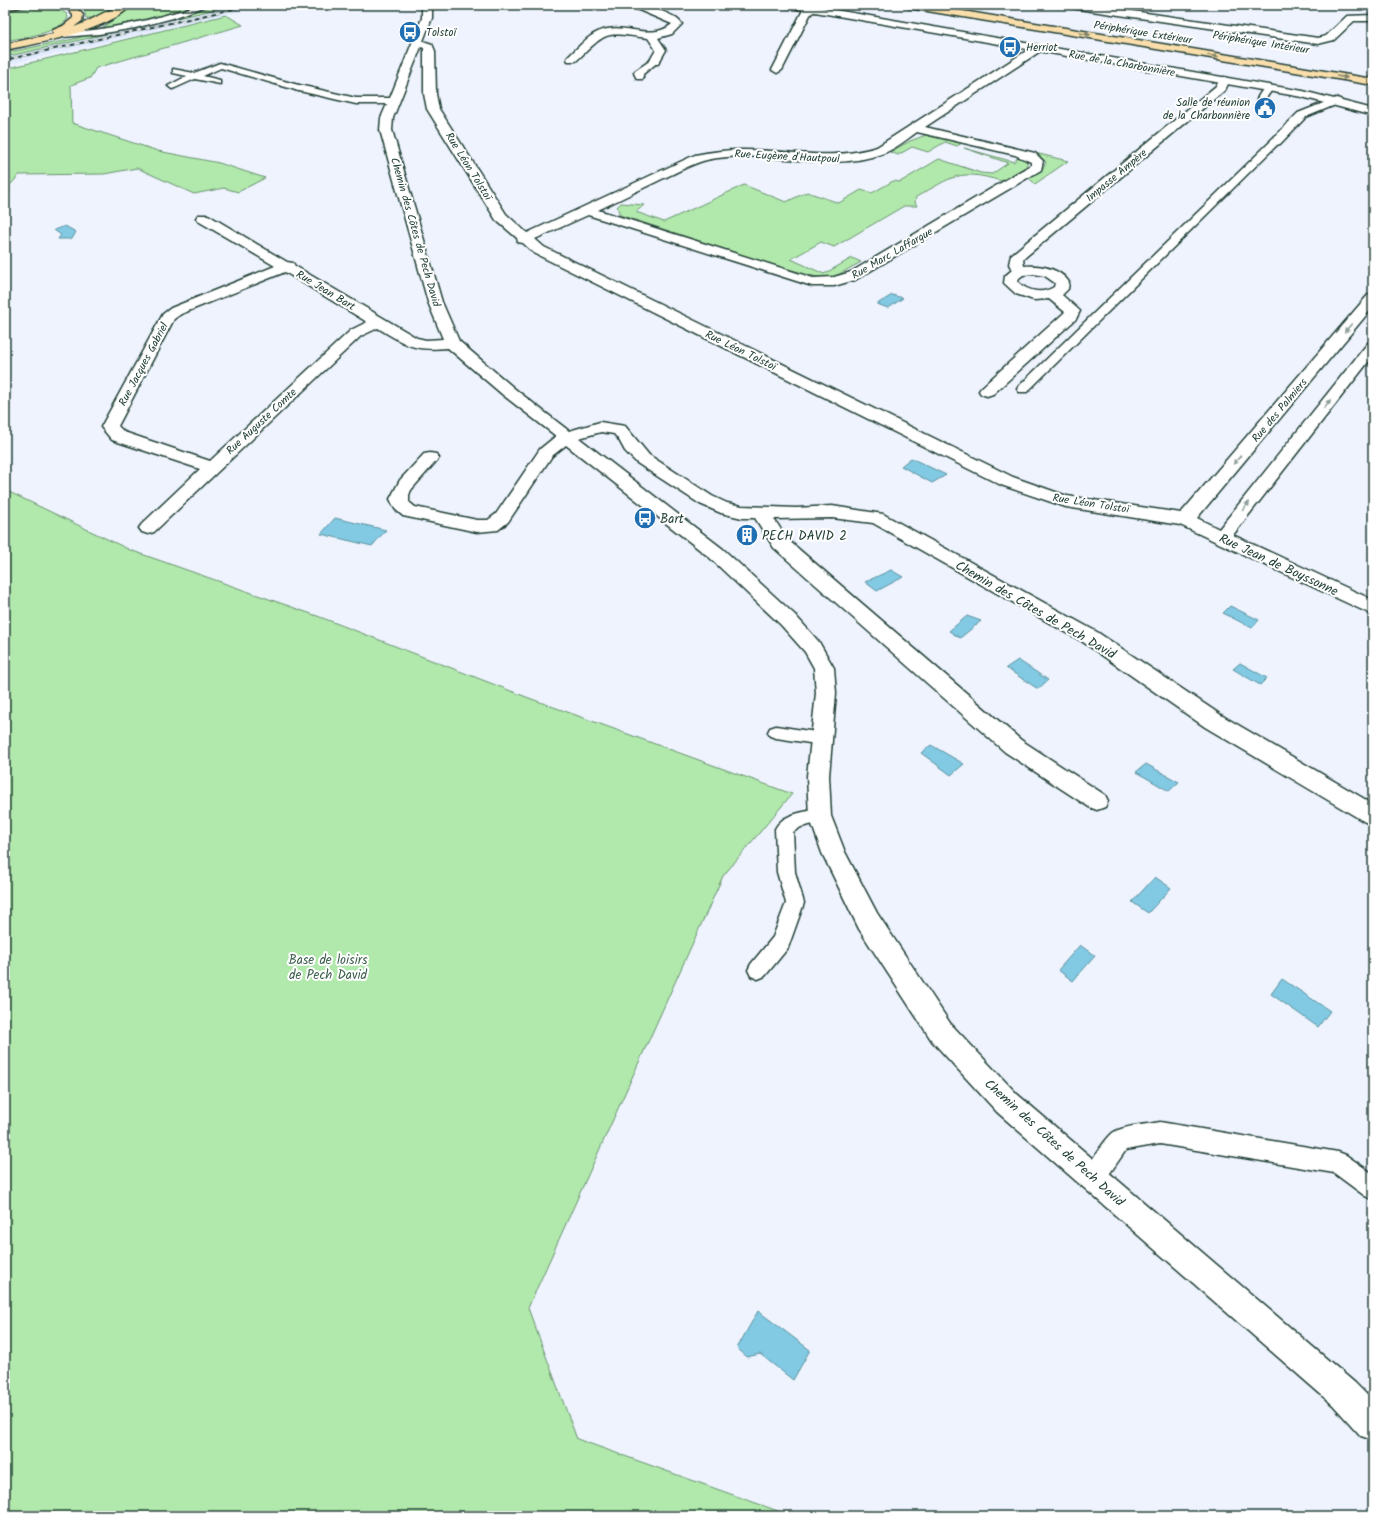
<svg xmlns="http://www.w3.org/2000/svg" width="1378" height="1521" font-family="Kalam,sans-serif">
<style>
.built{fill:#e2ebfe}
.green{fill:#b1e8ab;stroke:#689270}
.water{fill:#82c9e3;stroke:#5a919d}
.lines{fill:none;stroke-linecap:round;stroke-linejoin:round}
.lane-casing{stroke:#1f3d34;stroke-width:3}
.street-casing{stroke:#1f3d34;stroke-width:3}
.secondary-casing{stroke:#1f3d34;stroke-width:3}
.highway-casing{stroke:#1f3d34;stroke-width:3}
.lane{fill:#fff;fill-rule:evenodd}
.street{fill:#fff;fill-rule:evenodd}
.secondary{fill:#fff;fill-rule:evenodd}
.highway{fill:#f9deab;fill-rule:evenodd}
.rail-casing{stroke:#1f3d34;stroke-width:2}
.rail{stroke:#fff;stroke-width:1.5;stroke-dasharray:4.5;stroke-linecap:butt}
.oneway{fill:#81856a}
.oneway2{fill:#8f9e9a}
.labels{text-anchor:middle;stroke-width:4;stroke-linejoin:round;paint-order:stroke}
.far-poi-label{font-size:11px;fill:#1f3d34;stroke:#fff;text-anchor:start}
.far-street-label{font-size:11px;fill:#1f3d34;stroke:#fff}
.poi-label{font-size:13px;fill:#1f3d34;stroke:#fff;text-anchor:start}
.street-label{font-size:13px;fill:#1f3d34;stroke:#fff}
.park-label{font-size:13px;fill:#3c5f4c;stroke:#fff}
</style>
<rect width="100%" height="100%" fill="#eef3fe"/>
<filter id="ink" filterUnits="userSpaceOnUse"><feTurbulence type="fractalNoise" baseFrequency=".025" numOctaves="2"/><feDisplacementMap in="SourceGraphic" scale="8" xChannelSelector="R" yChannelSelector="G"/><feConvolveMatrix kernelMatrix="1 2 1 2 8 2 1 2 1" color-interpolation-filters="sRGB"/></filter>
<g filter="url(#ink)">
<!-- built -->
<path class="built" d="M235 5H268L5 65V57Z"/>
<!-- green -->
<path class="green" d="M77 5H117L96 18H86C85 12 84 7 77 5Z
M134 5H235L5 57V53L78 38 99 30Z
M34 7C46 7 57 7 67 14L68 18C58 34 23 37 5 41V11Z
M226 15 243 25 96 68 90 78 71 85 72 123 158 151 219 163 265 178 238 192 224 188 194 194 137 168 104 174 19 175 5 191V69Z
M926 135 962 143 957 146 945 142 928 152 912 147 898 155 890 152 910 141Z
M964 148 1014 162 1018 157 1024 158 1027 162V166L1001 181C958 168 953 177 916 197L915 202 917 206H904L834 247 821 242 791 259 824 274 852 258 861 262 834 277H817L766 263 620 215 617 207 621 203 644 205 636 212 664 222 744 185 786 202 807 192 839 203 861 190 872 193 893 181 900 182 939 159 981 173 992 174 1008 163Z
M1027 151 1068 161 1035 184 1029 178 1044 167 1046 162 1042 158Z
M5 490 130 550 320 617 529 698 792 794 723 876 528 1308 577 1439 792 1516H5Z"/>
<!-- water -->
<path class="water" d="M65 226 76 232 72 239H58L61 235 54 230Z
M892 295 903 298 888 308 877 304Z
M911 458 946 475 932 483 901 466Z
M335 518 386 530 372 546 321 534Z
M891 570 903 577 877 591 865 582Z
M1230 606 1259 620 1252 628 1223 613Z
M967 616 981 621 960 638 949 631Z
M1018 660 1048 680 1038 689 1006 668Z
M1240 663 1267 678 1260 685 1233 669Z
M931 745 964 764 951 775 921 753Z
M1146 764 1179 782 1169 791 1136 772Z
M1155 877 1171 888 1148 913 1132 902Z
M1080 945 1095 956 1073 981 1058 970Z
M1282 979 1330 1011 1318 1027 1271 994Z
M758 1311 810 1350 793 1380 760 1354 747 1357 737 1348Z"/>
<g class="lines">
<!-- lane casing -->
<g class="lane-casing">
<path id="lane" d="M198 5H209L173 18 135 28 99 34 63 37 59 35 63 33C109 30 154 20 198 5Z
M651 60H657L658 62 643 74V79H637L634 73 635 71Z
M220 63 302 86 303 88 299 91 221 68 203 76 220 80V84L195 79 175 88 172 89 168 86 187 76 173 73V69L194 73Z
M1269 85 1273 88 1272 90 1263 102H1257C1256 97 1264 87 1269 85Z
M1276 138 1279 139V143L1027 392H1019L1017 389 1019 386 1273 139Z
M776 726 823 733 829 734 831 739 829 744 823 745 776 738 770 736 768 732 770 728Z
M820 809 826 811 829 816 826 821 801 827 793 832 795 872 804 903 788 948 765 976 758 979 751 976 748 970 751 964 773 937 786 903 777 872 775 829C783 813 805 812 820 809Z
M1160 1122 1338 1152 1346 1155 1373 1174V1199L1365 1196 1334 1173 1160 1144 1126 1150 1101 1186 1093 1189 1085 1186 1082 1178C1085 1169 1107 1136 1114 1132 1126 1125 1146 1125 1160 1122Z"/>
</g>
<!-- street casing -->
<g class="street-casing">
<path id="street" d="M422 5H432V18L423 41 432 44 435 51 436 94 439 109 506 214 527 233 695 155C710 152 725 150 740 150 789 149 827 162 877 147L1034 46H1042L1043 48 1042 50 925 127 1035 153 1043 161 1041 170 855 280 834 286H812L588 215 535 239 544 247 1013 477 1067 496 1181 513 1368 295 1373 294V307L1197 518 1219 529 1368 343 1373 341V356L1233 535 1373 600V615L1180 525 1066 507 1001 485 534 253 523 243 518 242 517 238 496 220 427 109 424 94V48L421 47 393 118 392 130 442 302 459 341 515 389 569 431 600 422 625 426 649 455 712 496 727 503 742 506 796 508 832 506 883 514 1097 632 1221 715 1373 804V824L1365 822 1205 727 1083 642 873 523 832 518 774 519 788 540 1021 740 1105 795 1108 801 1105 807 1097 810 1089 807 1005 752 774 548 755 518H742L721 513 700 504 637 463 625 451 619 440 614 434 601 432 579 438 723 549 795 615 819 642 834 668 836 693 829 776 831 816 845 852 877 913 950 1023 1017 1094 1355 1383 1373 1401V1440L1361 1436 1333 1405 997 1112 932 1041 859 929 822 853 809 816 807 776 816 693 814 668 805 652 781 625 709 557 566 445 552 456 508 522 498 530 477 532 403 516 395 509 390 499 400 480 424 454 430 453 436 454 439 458 411 490 409 495V502L415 507 477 520H488L496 514 540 449 556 436 503 395 448 348C413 351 408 346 378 328L361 336 154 532 148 534 142 532 139 528 142 524 200 469 112 440 101 427 163 314 171 308 275 266 198 221 196 218 198 215H208L287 262 293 263 295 266 417 338 426 340 443 339 428 302 380 130 381 118 387 104H356L295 90 293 88 299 85 356 98H390L422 18ZM917 132 1015 155 1031 162V165L851 272 834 277 813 278 598 210C620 199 642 189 664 178 682 170 698 160 718 158 774 150 829 174 884 153 895 149 907 139 917 132ZM285 272 367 322 351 330 210 461 124 432 118 426 174 319 181 314Z
M627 5C642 5 673 11 682 24L672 34 658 38 666 50 658 64H650L649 62 656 50 648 38C603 32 609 30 576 61H568L567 59 568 57C578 48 587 36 600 31 624 21 651 42 672 24Z
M784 5H806L821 8 823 10 821 12H813L810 15 782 70 777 73 772 70 803 10 786 7Z
M1066 5H1091L1318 38 1326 36 1347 16 1373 15V21H1354L1334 40 1318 44 1071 8Z
M1225 77 1230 80 1225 90 1023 259 1024 266C1040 265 1059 268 1069 282L1068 289 1062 295 1080 311 1076 319 993 394 987 396 981 394 979 391 981 388 1065 312 1049 299 1034 300 1016 294 1004 283 1005 276 1012 270 1009 264 1011 255 1216 86 1221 78ZM1034 274 1045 276 1055 283 1054 287C1043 294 1028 292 1018 282L1019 278 1023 275Z
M1336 98 1340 99 1342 101 1340 103 1306 117 1280 144 1276 145 1270 141 1298 113Z"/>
</g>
<!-- secondary casing -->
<g class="secondary-casing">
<path id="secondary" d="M818 7 1303 91 1373 109V116L1302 97 815 12 813 10Z"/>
</g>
<!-- highway casing -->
<g class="highway-casing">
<path id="highway" d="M5 5H22L20 7 5 10Z
M59 5H74L83 15 82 21 74 27C93 21 111 5 131 5 111 30 36 44 5 50V44L53 34V30L63 26 73 18V15L67 8Z
M904 5H927L1373 79V85L909 8Z"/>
</g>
<!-- lane -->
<use href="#lane" class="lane"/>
<!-- street -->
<use href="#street" class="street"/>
<!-- secondary -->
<use href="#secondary" class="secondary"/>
<!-- highway -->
<use href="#highway" class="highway"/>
<!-- rail casing -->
<g class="rail-casing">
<path id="rail" d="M5 60 251 5"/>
</g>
<!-- rail -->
<use href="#rail" class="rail"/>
</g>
<!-- one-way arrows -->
<defs><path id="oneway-solid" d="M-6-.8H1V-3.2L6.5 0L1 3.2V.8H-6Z"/></defs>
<g class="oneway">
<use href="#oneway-solid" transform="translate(1085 34) rotate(9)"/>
<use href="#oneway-solid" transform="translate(1213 56) rotate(9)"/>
<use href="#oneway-solid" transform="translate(1342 77) rotate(9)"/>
</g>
<g class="oneway2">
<use href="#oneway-solid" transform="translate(1348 328) rotate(130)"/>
<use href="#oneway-solid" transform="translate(1327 404) rotate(-51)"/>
<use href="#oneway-solid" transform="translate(1237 460) rotate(130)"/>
<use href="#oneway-solid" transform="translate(1246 506) rotate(-51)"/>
</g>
</g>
<!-- icons -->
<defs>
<g id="bus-disc" transform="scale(1.15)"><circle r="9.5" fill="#1f6fb2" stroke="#fff"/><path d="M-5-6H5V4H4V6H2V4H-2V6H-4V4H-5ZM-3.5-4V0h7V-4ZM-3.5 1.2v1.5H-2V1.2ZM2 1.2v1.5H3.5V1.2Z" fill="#fff"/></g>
<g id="civic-disc" transform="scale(1.15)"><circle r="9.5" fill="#1f6fb2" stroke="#fff"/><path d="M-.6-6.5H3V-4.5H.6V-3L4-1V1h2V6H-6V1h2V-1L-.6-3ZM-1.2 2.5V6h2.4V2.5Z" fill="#fff"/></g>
<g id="building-disc" transform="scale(1.15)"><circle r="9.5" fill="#1f6fb2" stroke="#fff"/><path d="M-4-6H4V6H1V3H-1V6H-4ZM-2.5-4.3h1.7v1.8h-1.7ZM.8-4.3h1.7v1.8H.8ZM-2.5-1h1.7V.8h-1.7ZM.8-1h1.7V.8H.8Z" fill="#fff"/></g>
</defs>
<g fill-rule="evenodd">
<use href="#bus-disc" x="410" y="32"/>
<use href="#bus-disc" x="1010" y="47"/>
<use href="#civic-disc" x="1265" y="108"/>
<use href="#bus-disc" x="645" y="518"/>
<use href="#building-disc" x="747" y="535"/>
</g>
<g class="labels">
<!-- far-poi labels -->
<g class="far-poi-label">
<text x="426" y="36">Tolstoï</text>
<text x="1026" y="51">Herriot</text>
<text x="1250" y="106" text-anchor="end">Salle de réunion<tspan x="1250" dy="13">de la Charbonnière</tspan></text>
</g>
<!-- far-street labels -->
<g class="far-street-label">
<text transform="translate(1143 32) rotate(9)" y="4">Périphérique Extérieur</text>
<text transform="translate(1261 42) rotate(9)" y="4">Périphérique Intérieur</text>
<text transform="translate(1122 63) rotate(10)" y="4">Rue de la Charbonnière</text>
<text transform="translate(787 156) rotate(3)" y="4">Rue Eugène d'Hautpoul</text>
<text transform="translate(469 166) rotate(58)" y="4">Rue Léon Tolstoï</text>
<text transform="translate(1116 175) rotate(-40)" y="4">Impasse Ampère</text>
<text transform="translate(416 232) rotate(74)" y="4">Chemin des Côtes de Pech David</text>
<text transform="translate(892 253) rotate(-30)" y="4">Rue Marc Laffargue</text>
<text transform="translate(326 290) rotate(31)" y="4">Rue Jean Bart</text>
<text transform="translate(741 350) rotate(26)" y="4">Rue Léon Tolstoï</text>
<text transform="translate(143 364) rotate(-62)" y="4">Rue Jacques Gabriel</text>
<text transform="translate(1279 410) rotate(-50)" y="4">Rue des Palmiers</text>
<text transform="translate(261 421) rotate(-43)" y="4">Rue Auguste Comte</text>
<text transform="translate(1091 503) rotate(9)" y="4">Rue Léon Tolstoï</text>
</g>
<!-- poi labels -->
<g class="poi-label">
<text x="660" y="523">Bart</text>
<text x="762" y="540">PECH DAVID 2</text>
</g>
<!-- street labels -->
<g class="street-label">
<text transform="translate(1279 564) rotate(25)" y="5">Rue Jean de Boyssonne</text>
<text transform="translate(1036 609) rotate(30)" y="5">Chemin des Côtes de Pech David</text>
<text transform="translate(1055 1142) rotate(42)" y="5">Chemin des Côtes de Pech David</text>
</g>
<!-- park labels -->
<g class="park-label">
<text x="328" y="964">Base de loisirs<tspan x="328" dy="15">de Pech David</tspan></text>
</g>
</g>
<!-- margin -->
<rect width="1378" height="1521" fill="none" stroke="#fff" stroke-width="20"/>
<rect x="10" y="10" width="1358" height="1501" fill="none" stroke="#1f3d34" stroke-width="1.5" filter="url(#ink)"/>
</svg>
